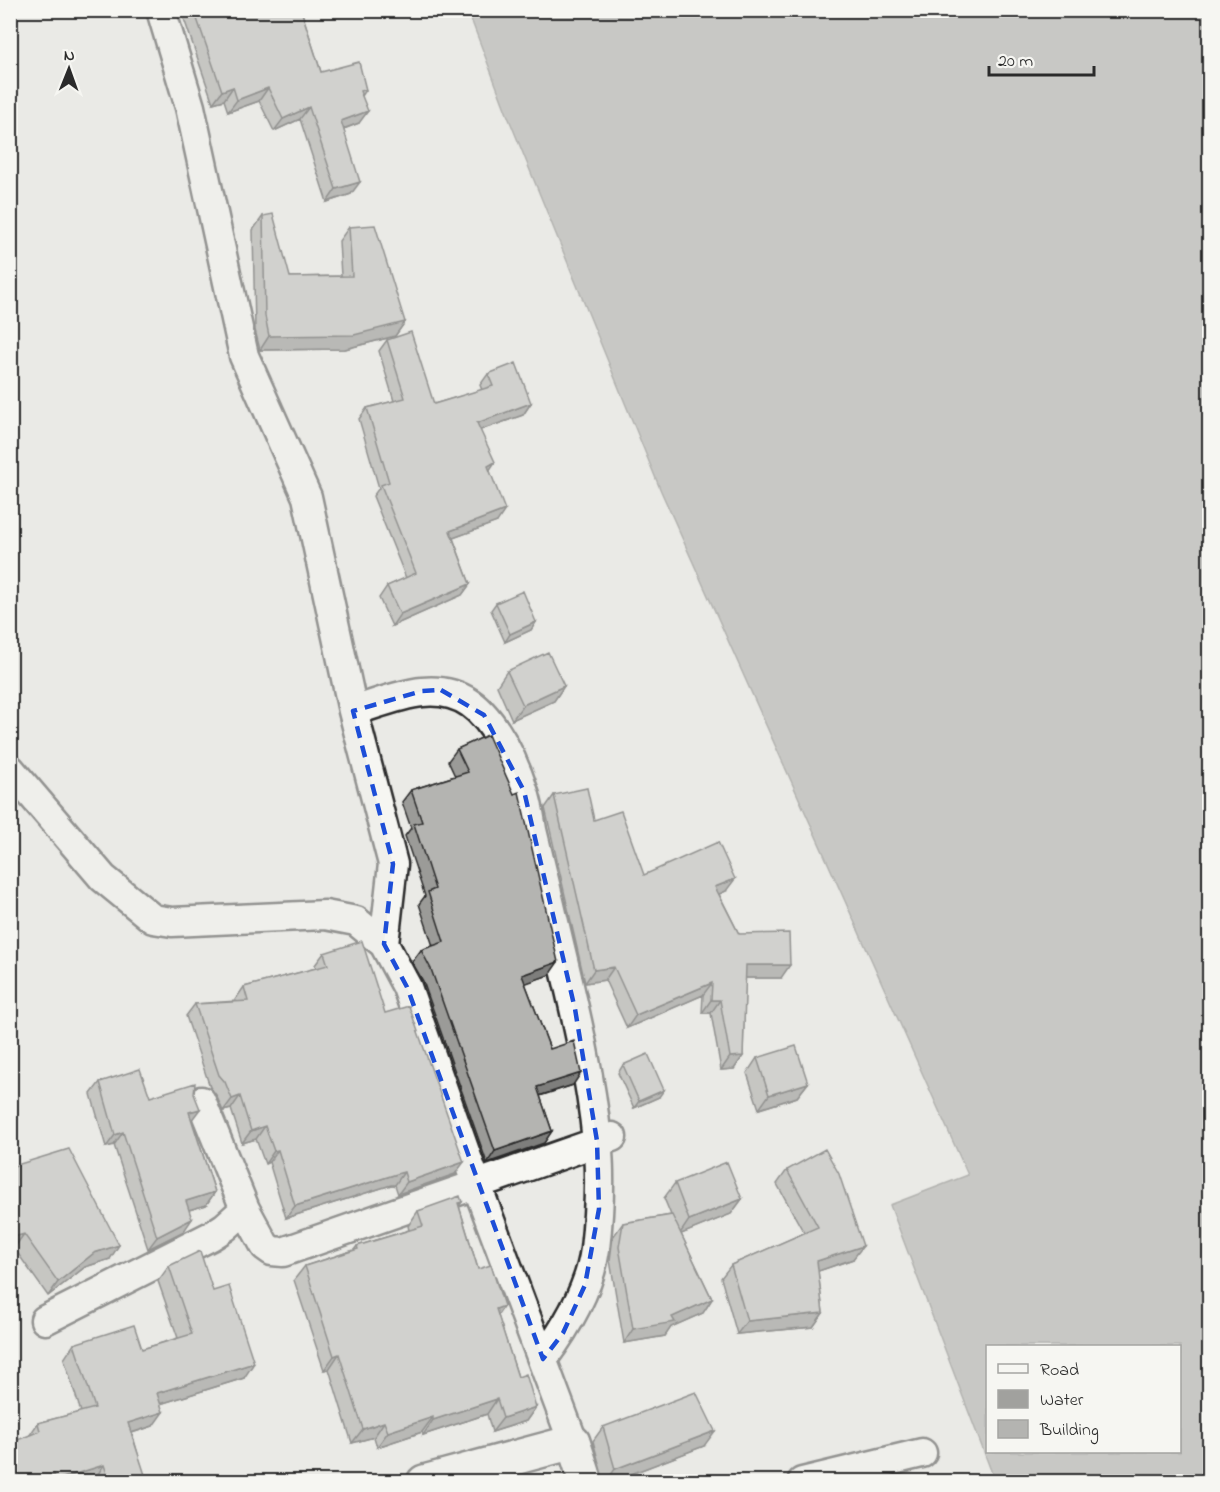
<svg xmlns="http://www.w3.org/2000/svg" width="1220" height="1492" font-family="'Indie Flower',sans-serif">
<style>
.water{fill:#a1a19e;stroke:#727270;stroke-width:1.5;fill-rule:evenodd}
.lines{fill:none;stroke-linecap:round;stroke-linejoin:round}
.minor-casing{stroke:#2b2b2b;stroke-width:33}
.tertiary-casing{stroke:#2b2b2b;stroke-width:38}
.minor{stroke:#f6f6f2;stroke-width:28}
.tertiary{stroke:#f6f6f2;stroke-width:33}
.wall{fill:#9b9b98;stroke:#2b2b2b;stroke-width:1.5}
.shaded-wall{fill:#7e7e7c;stroke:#2b2b2b;stroke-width:1.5}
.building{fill:#b4b4b1;stroke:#2b2b2b;stroke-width:1.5}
.marked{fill:none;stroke:#1d4ed8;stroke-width:4.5;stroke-dasharray:12 8;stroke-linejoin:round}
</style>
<rect width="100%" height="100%" fill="#eaeae6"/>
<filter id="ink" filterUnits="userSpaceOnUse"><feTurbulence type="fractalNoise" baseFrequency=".0167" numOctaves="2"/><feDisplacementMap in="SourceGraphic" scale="12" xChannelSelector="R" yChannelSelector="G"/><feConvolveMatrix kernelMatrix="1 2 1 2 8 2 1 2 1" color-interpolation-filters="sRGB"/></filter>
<g filter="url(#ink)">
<!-- water -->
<path class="water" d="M468 11H1209V1481H995L890 1205 968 1175 661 491 507 114ZM988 1346H1180V1452H988Z"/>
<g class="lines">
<!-- minor casing -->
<g class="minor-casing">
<path id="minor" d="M161 10 190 107 244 356 307 497 353 711C391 700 433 678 470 703 495 720 514 762 523 790 528 803 530 817 532 830 538 855 544 880 550 905 568 984 589 1060 597 1141 601 1177 599 1213 595 1249 590 1289 566 1328 543 1359
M353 711 393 864 384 944
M10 769 103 878 153 919 172 922 325 915 356 921 384 944 407 987 476 1183 573 1442
M201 1101 245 1209 265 1246 272 1251 283 1252 612 1137
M45 1320 211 1236 225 1227 245 1209
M802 1482 922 1453"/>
</g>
<!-- tertiary casing -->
<g class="tertiary-casing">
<path id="tertiary" d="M424 1482 573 1442 586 1482"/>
</g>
<!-- minor -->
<use href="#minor" class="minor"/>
<!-- tertiary -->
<use href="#tertiary" class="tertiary"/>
</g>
<!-- wall -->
<path class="wall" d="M181 10H309L302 13 321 72 366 90 362 96 359 123 344 129 351 194 327 202 300 119 274 131 259 101 228 112 224 100 213 103Z
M263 216 290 277 341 276 339 241 349 227 405 322 395 336 345 349 260 350 255 330 253 230Z
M387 340 434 404 482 390 480 385 488 374 531 403 523 415 480 430 490 470 497 522 453 538 470 584 462 595 392 626 379 598 387 586 406 578 373 496 379 488 359 419 367 408 394 401 379 351Z
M496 603 536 622 531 630 505 642 491 610Z
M507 671 564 686 554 701 512 720 497 686Z
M488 735 549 975 525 983 550 1049 573 1085 540 1096 552 1131 544 1143 487 1163 423 981 412 962 421 950 433 946 419 904 425 896 405 836 411 828 402 802 411 790 455 776 448 761 457 749Z
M554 795 594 820 644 875 726 891 719 894 739 934 781 978H745L743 1056 734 1069 721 1070 711 1013H702L703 995 627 1028 605 980 585 983 545 808Z
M324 953 385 1013 455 1174 398 1194 395 1185H391L286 1218 269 1162 265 1164 256 1139 242 1143 231 1109 223 1111 216 1095 210 1087 186 1016 195 1004 236 1001 235 1000 244 987 316 968 315 965Z
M757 1058 808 1083 797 1097 759 1109 747 1073Z
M623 1065 659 1097 634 1108 618 1073Z
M100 1082 150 1097 192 1121 215 1192 206 1205 189 1210 184 1231 148 1249 114 1145 106 1147 91 1094Z
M10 1167 110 1259 85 1267 48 1296 14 1248Z
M787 1170 853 1259 818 1271 823 1313 813 1327 737 1334 721 1278 731 1265 804 1233 777 1184Z
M675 1183 742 1199 731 1214 681 1234 712 1299 703 1313 671 1327 665 1336 624 1343 610 1260 613 1237 623 1223 671 1215 664 1198Z
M462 1202 459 1206 478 1269 498 1316 518 1377 536 1407 526 1421 492 1432 487 1414 423 1435 422 1432 377 1447 374 1437 352 1443 329 1369 324 1370 294 1280 305 1266 354 1250 357 1246 409 1230 408 1226 418 1211Z
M169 1266 244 1378 160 1404 153 1426 132 1433 146 1482H95L94 1480 88 1482H10L29 1436 38 1423 81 1412 64 1359 74 1344 142 1349 178 1338 158 1281Z
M603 1427 704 1446 610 1482H604L593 1441Z"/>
<!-- shaded-wall -->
<path class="shaded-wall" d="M233 87 224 100 213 103 222 91Z
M268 88 259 101 228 112 237 100Z
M309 107 300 119 274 131 283 119Z
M368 111 359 123 332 133 341 121Z
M360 182 351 194 327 202 336 189Z
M405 322 395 336 345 349 260 350 269 336Z
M531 403 523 415 469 434 477 423Z
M495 462 487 474 488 466Z
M505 510 497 522 442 542 450 531Z
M470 584 462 595 392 626 400 614Z
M536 622 531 630 505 642 510 634Z
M564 686 554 701 512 720 523 705Z
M735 879 726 891 706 900 715 887Z
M558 962 549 975 513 988 522 975Z
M746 965H790L781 978H737Z
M614 967 605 980 585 983 594 970Z
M712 983 703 995 627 1028 636 1015Z
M711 1000H720L711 1013H702Z
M743 1056 734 1069 721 1070 730 1057Z
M581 1073 573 1085 529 1099 537 1087Z
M808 1083 797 1097 759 1109 769 1095Z
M664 1090 659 1097 634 1108 639 1101Z
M240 1096 231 1109 223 1111 232 1099Z
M200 1109 191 1121 189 1112Z
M265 1126 256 1139 242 1143 251 1131Z
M552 1131 544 1143 487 1163 495 1151Z
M123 1132 114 1145 106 1147 115 1135Z
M278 1150 269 1162 265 1164 274 1151Z
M464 1162 455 1174 398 1194 407 1182Z
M404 1172 395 1185H391L286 1218 295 1206 400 1173Z
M215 1192 206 1205 178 1213 186 1201Z
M742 1199 731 1214 679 1235 689 1220Z
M192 1219 184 1231 148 1249 157 1237Z
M24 1234 14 1248 10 1249V1238Z
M119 1245 110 1259 85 1267 48 1296 58 1282 94 1253Z
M863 1246 853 1259 807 1275 817 1261Z
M712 1299 703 1313 671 1327 665 1336 624 1343 633 1329 672 1317Z
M504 1306 494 1321 496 1309Z
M823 1313 813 1327 737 1334 747 1321Z
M339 1354 329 1369 324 1370 334 1356Z
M254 1363 244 1378 147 1408 157 1393Z
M497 1399 487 1414 423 1435 433 1420Z
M536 1407 526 1421 492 1432 503 1418Z
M163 1412 153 1426 118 1437 128 1423Z
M433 1417 422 1432 377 1447 388 1432Z
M384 1422 374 1437 352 1443 363 1429Z
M715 1431 704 1446 610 1482H606L615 1469Z
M104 1465 94 1480 88 1482H55L56 1480Z
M54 1474 48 1482H35Z"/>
<!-- building -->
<path class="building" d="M194 10H301L321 72 359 62 366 90 360 91 368 111 341 121 360 182 336 189 309 107 283 119 268 88 237 100 233 87 222 91Z
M273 214 290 277 352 276 349 227 375 225 405 322 354 335 269 336 265 316 263 216Z
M411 332 434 404 493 386 488 374 516 363 531 403 477 423 495 462 488 466 505 510 450 531 470 584 400 614 387 586 416 573 381 485 389 482 367 408 405 398 387 340Z
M523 591 536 622 510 634 496 603Z
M548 652 564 686 523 705 507 671Z
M488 735 514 794 519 792 558 962 522 975 550 1049 574 1041 581 1073 537 1087 552 1131 495 1151 431 969 421 950 444 942 428 892 435 889 414 824 422 822 411 790 468 772 457 749Z
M587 788 594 820 621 811 644 875 718 842 735 879 715 887 739 934 789 933 790 965H746L743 1056 730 1057 720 1000H711L712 983 636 1015 614 967 594 970 554 795Z
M362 941 385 1013 409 1006 464 1162 407 1182 404 1172 400 1173 295 1206 278 1150 274 1151 265 1126 251 1131 240 1096 232 1099 225 1082 219 1075 195 1004 248 1001 244 987 328 965 324 953Z
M796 1046 808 1083 769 1095 757 1058Z
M648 1054 664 1090 639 1101 623 1065Z
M140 1069 150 1097 195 1083 194 1094 200 1109 189 1112 215 1192 186 1201 192 1219 157 1237 123 1132 115 1135 100 1082Z
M69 1149 119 1245 94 1253 58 1282 24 1234 10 1238V1167Z
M825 1149 839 1174 863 1246 817 1261 823 1313 747 1321 731 1265 818 1227 787 1170Z
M727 1162 742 1199 689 1220 675 1183Z
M460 1196 462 1202 458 1203 478 1269 491 1265 504 1306 496 1309 518 1377 526 1374 536 1407 503 1418 497 1399 433 1420V1417L388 1432 384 1422 363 1429 339 1354 334 1356 305 1266 358 1249 357 1246 423 1226 418 1211Z
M672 1215 712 1299 672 1317 675 1322 633 1329 619 1247 623 1223Z
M200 1251 213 1291 229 1286 254 1363 157 1393 163 1412 128 1423 147 1481 110 1482 104 1465 56 1480 54 1474 35 1482H10V1443L40 1431 38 1423 95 1408 74 1344 134 1325 142 1349 192 1334 169 1266Z
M696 1392 715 1431 615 1469 603 1427Z"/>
</g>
<!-- marked area -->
<path d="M0 0H1220V1492H0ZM441 690 484 715 524 791 575 1009 597 1141 599 1209 585 1285 563 1333 543 1359 407 987 384 944 393 864 353 711 422 691Z" fill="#eaeae6" fill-opacity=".55" fill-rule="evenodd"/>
<path class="marked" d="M441 690 484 715 524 791 575 1009 597 1141 599 1209 585 1285 563 1333 543 1359 407 987 384 944 393 864 353 711 422 691Z"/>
<!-- margin -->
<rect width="1220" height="1492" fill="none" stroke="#f6f6f2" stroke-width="36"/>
<rect x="18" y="18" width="1184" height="1456" fill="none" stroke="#2b2b2b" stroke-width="2" filter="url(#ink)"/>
<!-- legend -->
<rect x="986" y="1345" width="195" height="108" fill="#f6f6f2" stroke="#a5a5a2" stroke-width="1.5"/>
<rect x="998" y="1364" width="30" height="9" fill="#f6f6f2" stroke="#a5a5a2" stroke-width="1.5"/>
<text x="1040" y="1375" font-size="18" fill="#2b2b2b">Road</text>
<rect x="998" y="1390" width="30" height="18" fill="#a1a19e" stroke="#a5a5a2" stroke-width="1.5"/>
<text x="1040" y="1405" font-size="18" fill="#2b2b2b">Water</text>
<rect x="998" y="1420" width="30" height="18" fill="#b4b4b1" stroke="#a5a5a2" stroke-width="1.5"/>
<text x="1040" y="1435" font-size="18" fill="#2b2b2b">Building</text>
<!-- north arrow -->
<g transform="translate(69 69) rotate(1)" stroke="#f6f6f2" stroke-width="4.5" paint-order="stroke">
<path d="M0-4.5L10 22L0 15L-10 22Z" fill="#2b2b2b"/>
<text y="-9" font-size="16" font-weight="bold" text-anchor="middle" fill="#2b2b2b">N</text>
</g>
<!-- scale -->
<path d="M989 66v9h105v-9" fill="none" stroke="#2b2b2b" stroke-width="3"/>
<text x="998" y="66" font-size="18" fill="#2b2b2b" stroke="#f6f6f2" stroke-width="4.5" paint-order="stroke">20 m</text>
</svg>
